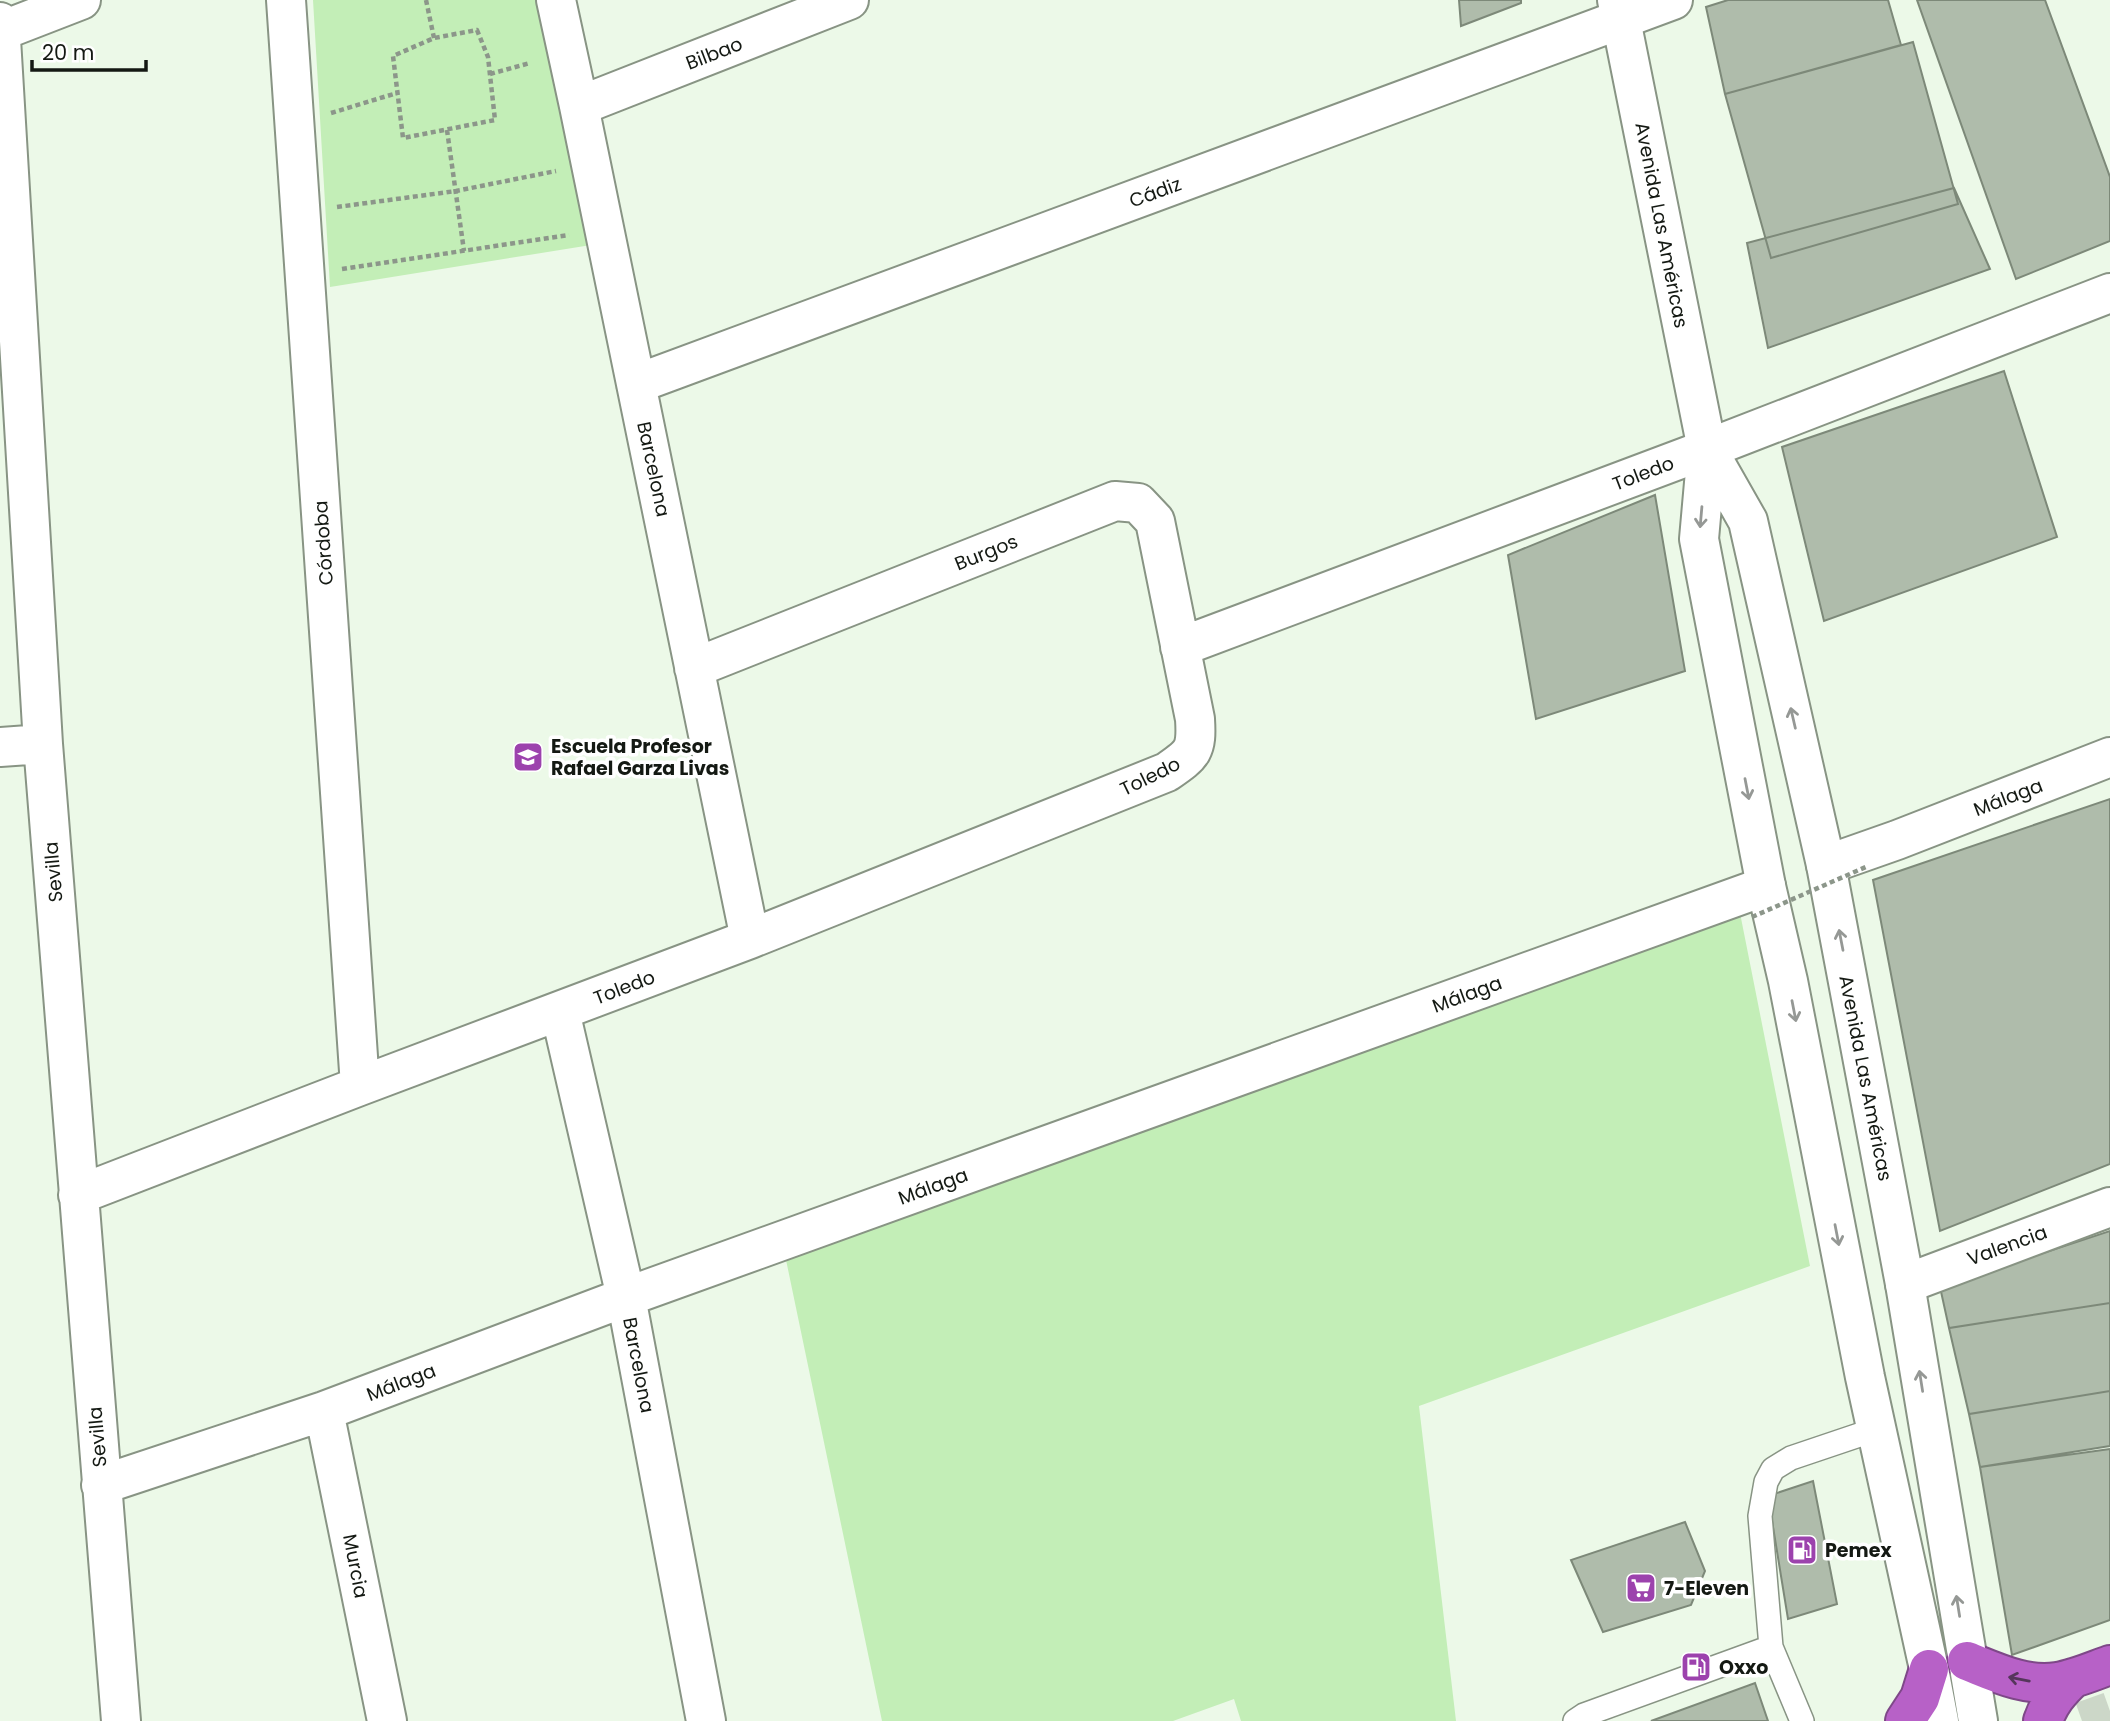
<svg xmlns="http://www.w3.org/2000/svg" width="2110" height="1721" font-family="Poppins,sans-serif">
<style>
.green{fill:#c3eeb7}
.building{fill:#afbcab;stroke:#7d8979;stroke-width:2}
.lines{fill:none;stroke-linecap:round;stroke-linejoin:round}
.highway-tunnel{stroke:#ccd7c8;stroke-width:38;stroke-dasharray:38 19;stroke-linecap:butt}
.lane-casing{stroke:#889484;stroke-width:26}
.street-casing{stroke:#889484;stroke-width:42}
.secondary-casing{stroke:#889484;stroke-width:42}
.highway-casing{stroke:#7e4888;stroke-width:42}
.path{stroke:#8c968a;stroke-width:4.5;stroke-dasharray:5 3.5;stroke-linecap:butt}
.lane{stroke:#fff;stroke-width:23}
.street{stroke:#fff;stroke-width:38}
.secondary{stroke:#fff;stroke-width:38}
.highway{stroke:#b761c7;stroke-width:38}
.path-bridge{stroke:#8c968a;stroke-width:4.5;stroke-dasharray:5 3.5;stroke-linecap:butt}
.oneway{stroke:#959895}
.oneway2{stroke:#55365b}
.labels{text-anchor:middle;stroke-width:7;stroke-linejoin:round;paint-order:stroke}
.street-label{font-size:19px;fill:#141913;stroke:#fff}
.poi-label{font-size:19px;font-weight:bold;fill:#141913;stroke:#fff;text-anchor:start}
</style>
<rect width="100%" height="100%" fill="#ecf9e8"/>
<!-- green -->
<path class="green" d="M313 0H544L591 245 330 287Z
M1740 913 1810 1266 1419 1406 1456 1721H1241L1234 1699 1173 1721H882L785 1255Z"/>
<!-- building -->
<path class="building" d="M1459 0H1521V3L1461 26Z
M1728 0H1888L1901 45 1725 94 1706 7Z
M1917 0H2045L2110 177V241L2016 279Z
M1913 42 1958 204 1771 258 1725 94Z
M1954 188 1990 269 1768 348 1747 243Z
M2004 371 2057 537 1824 621 1782 447Z
M1655 495 1685 671 1536 719 1508 555Z
M2110 799V1164L1940 1231 1873 880Z
M2110 1231V1303L1949 1328 1940 1287Z
M2110 1303V1391L1969 1414 1949 1328Z
M2110 1391V1446L1980 1467 1969 1414Z
M2110 1449V1620L2012 1655 1980 1467Z
M1813 1481 1837 1604 1788 1619 1768 1496Z
M1685 1522 1705 1571 1691 1605 1603 1632 1571 1560Z
M1755 1683 1768 1721H1651Z"/>
<g class="lines">
<!-- highway-tunnel -->
<path class="highway-tunnel" d="M2082 1721 2110 1711"/>
<!-- lane casing -->
<g class="lane-casing">
<path id="lane" d="M1771 1647 1802 1721
M1575 1721 1584 1715 1771 1647 1760 1516 1766 1482 1773 1469 1791 1458 1877 1429"/>
</g>
<!-- street casing -->
<g class="street-casing">
<path id="street" d="M286 0 360 1086
M556 0 579 106 750 939
M0 22 43 744 121 1721
M1 31 81 0
M579 106 849 0
M636 384 1673 0
M1180 647 1707 449 2110 293
M0 747 43 744
M1826 865 1897 840 2110 757
M560 1011 626 1297 706 1721
M78 1195 360 1086 750 939 1167 772C1193 754 1197 751 1195 719L1155 521 1138 503 1115 501 694 668
M1905 1284 2110 1207
M324 1411 387 1721
M101 1485 324 1411 626 1297 1766 886"/>
</g>
<!-- secondary casing -->
<g class="secondary-casing">
<path id="secondary" d="M1617 0 1707 449 1699 539 1766 886 1788 981 1865 1377 1929 1669 1939 1721
M1707 449 1748 521 1826 865 1905 1284 1978 1721"/>
</g>
<!-- highway casing -->
<g class="highway-casing">
<path id="highway" d="M1967 1661C1995 1672 2025 1687 2057 1682 2075 1679 2093 1671 2110 1665
M1905 1721 1920 1698 1929 1669
M2043 1721C2049 1703 2059 1691 2073 1678"/>
</g>
<!-- path -->
<path class="path" d="M426 0 434 38
M477 30 488 57 495 120 403 138 393 56 434 38Z
M490 74 530 63
M331 113 397 93
M447 130 464 251
M337 207 456 191 556 171
M342 269 569 235"/>
<!-- lane -->
<use href="#lane" class="lane"/>
<!-- street -->
<use href="#street" class="street"/>
<!-- secondary -->
<use href="#secondary" class="secondary"/>
<!-- highway -->
<use href="#highway" class="highway"/>
<!-- path-bridge -->
<path class="path-bridge" d="M1752 917 1868 866"/>
</g>
<!-- one-way arrows -->
<defs><path id="oneway-shaft" d="M-6 0H5M1.5-3L5.5 0L1.5 3" fill="none" stroke-width="1.6" stroke-linecap="round" stroke-linejoin="round" transform="scale(1.75)"/></defs>
<g class="oneway">
<use href="#oneway-shaft" transform="translate(1701 517) rotate(95)"/>
<use href="#oneway-shaft" transform="translate(1793 718) rotate(-103)"/>
<use href="#oneway-shaft" transform="translate(1747 789) rotate(79)"/>
<use href="#oneway-shaft" transform="translate(1841 940) rotate(-101)"/>
<use href="#oneway-shaft" transform="translate(1794 1011) rotate(79)"/>
<use href="#oneway-shaft" transform="translate(1837 1235) rotate(79)"/>
<use href="#oneway-shaft" transform="translate(1921 1381) rotate(-99)"/>
<use href="#oneway-shaft" transform="translate(1958 1606) rotate(-99)"/>
</g>
<use class="oneway2" href="#oneway-shaft" transform="translate(2019 1679) rotate(-169)"/>
<!-- icons -->
<defs>
<g id="school-square" transform="scale(1.575)"><rect x="-9" y="-9" width="18" height="18" rx="4" fill="#9c42ad" stroke="#fff"/><path d="M0-5L7-2L0 1L-7-2ZM-4 1L0 2.5L4 1V4Q0 6-4 4Z" fill="#fff"/></g>
<g id="fuel-square" transform="scale(1.575)"><rect x="-9" y="-9" width="18" height="18" rx="4" fill="#9c42ad" stroke="#fff"/><path d="M-5.5-6h7V0h2V4h1.3V-2.5L3-4.5l.8-.8L6-3V5H2.5V1h-1V6h-7ZM-4.2-4.7v3.2H.2V-4.7Z" fill="#fff"/></g>
<g id="supermarket-square" transform="scale(1.575)"><rect x="-9" y="-9" width="18" height="18" rx="4" fill="#9c42ad" stroke="#fff"/><path d="M-6-5.5h2.5l.6 2H6L4.5 2H-2.5L-4.4-4H-6ZM-1.5 3.2a1.3 1.3 0 1 0 .1 0ZM3 3.2a1.3 1.3 0 1 0 .1 0Z" fill="#fff"/></g>
</defs>
<g fill-rule="evenodd">
<use href="#school-square" x="528" y="757"/>
<use href="#fuel-square" x="1802" y="1550"/>
<use href="#supermarket-square" x="1641" y="1588"/>
<use href="#fuel-square" x="1696" y="1667"/>
</g>
<g class="labels">
<!-- street labels -->
<g class="street-label">
<text transform="translate(714 53) rotate(-21)" y="7">Bilbao</text>
<text transform="translate(1155 192) rotate(-20)" y="7">Cádiz</text>
<text transform="translate(1662 225) rotate(79)" y="7">Avenida Las Américas</text>
<text transform="translate(654 469) rotate(78)" y="7">Barcelona</text>
<text transform="translate(1643 473) rotate(-21)" y="7">Toledo</text>
<text transform="translate(323 543) rotate(-94)" y="7">Córdoba</text>
<text transform="translate(986 552) rotate(-22)" y="7">Burgos</text>
<text transform="translate(1150 776) rotate(-26)" y="7">Toledo</text>
<text transform="translate(2008 797) rotate(-21)" y="7">Málaga</text>
<text transform="translate(53 872) rotate(-95)" y="7">Sevilla</text>
<text transform="translate(624 987) rotate(-21)" y="7">Toledo</text>
<text transform="translate(1467 994) rotate(-20)" y="7">Málaga</text>
<text transform="translate(1866 1078) rotate(79)" y="7">Avenida Las Américas</text>
<text transform="translate(933 1186) rotate(-20)" y="7">Málaga</text>
<text transform="translate(2007 1245) rotate(-20)" y="7">Valencia</text>
<text transform="translate(639 1365) rotate(79)" y="7">Barcelona</text>
<text transform="translate(401 1382) rotate(-21)" y="7">Málaga</text>
<text transform="translate(97 1437) rotate(-95)" y="7">Sevilla</text>
<text transform="translate(356 1566) rotate(79)" y="7">Murcia</text>
</g>
<!-- poi labels -->
<g class="poi-label">
<text x="551" y="753">Escuela Profesor<tspan x="551" dy="22">Rafael Garza Livas</tspan></text>
<text x="1825" y="1557">Pemex</text>
<text x="1664" y="1595">7-Eleven</text>
<text x="1719" y="1674">Oxxo</text>
</g>
</g>
<!-- scale -->
<path d="M32 60v10h114v-10" fill="none" stroke="#141913" stroke-width="3.5"/>
<text x="42" y="60" font-size="21" fill="#141913" stroke="#ffffff" stroke-width="5" paint-order="stroke">20 m</text>
</svg>
